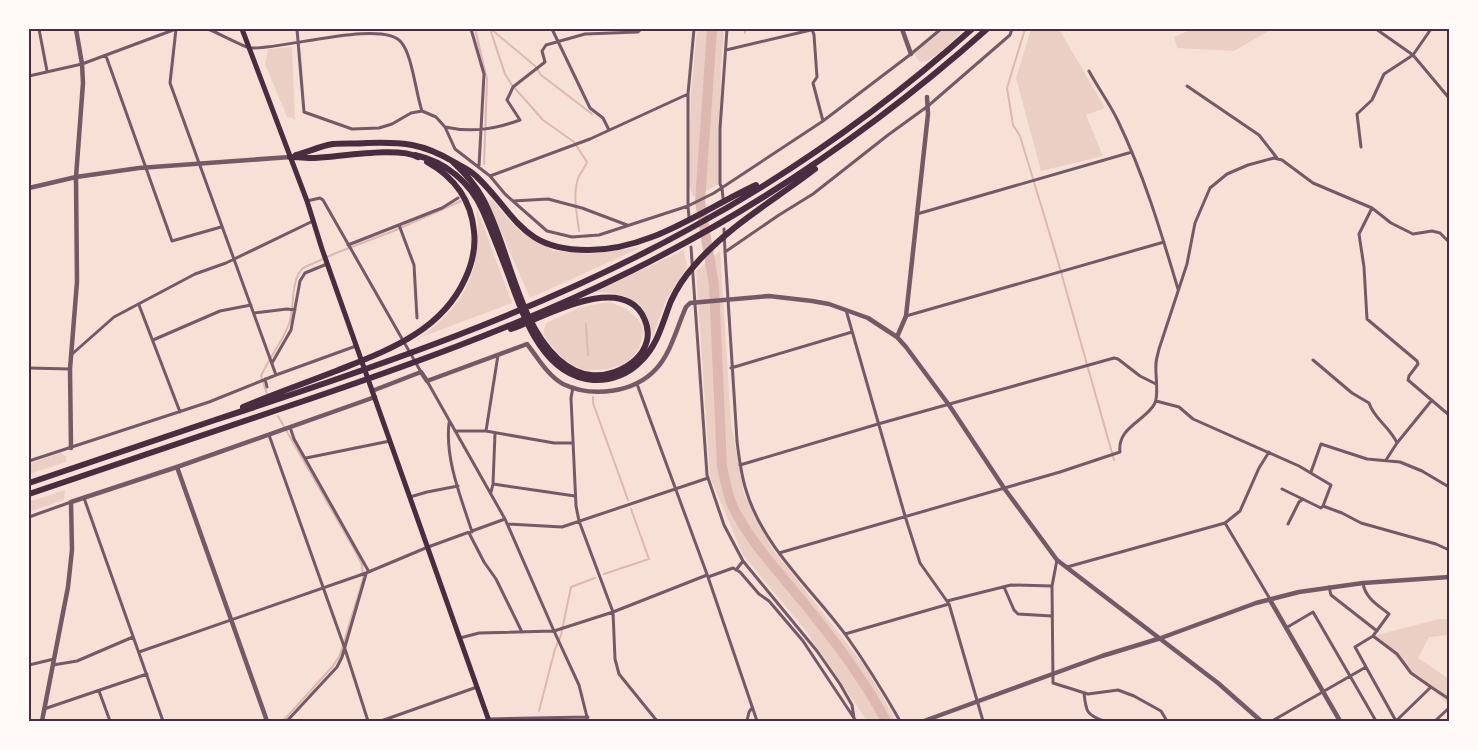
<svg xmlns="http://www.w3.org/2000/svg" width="1478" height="750" font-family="Commissioner,sans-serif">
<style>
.green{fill:#ebcfc5}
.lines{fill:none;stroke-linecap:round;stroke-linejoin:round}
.stream{stroke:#dcb8b0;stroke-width:2}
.river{stroke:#dcb8b0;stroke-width:10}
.minor{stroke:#755966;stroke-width:3}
.tertiary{stroke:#755966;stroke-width:4.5}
.primary{stroke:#4a2c40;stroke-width:5}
.motorway{stroke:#4a2c40;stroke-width:6}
.neatline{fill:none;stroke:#4a2c40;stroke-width:2}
</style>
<rect width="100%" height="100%" fill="#f7e1d7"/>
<!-- green -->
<path class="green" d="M697 29H724L721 70 720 184 693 197 688 183 691 93Z
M944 29H964C955 39 933 62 920 62L914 54Z
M1031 29H1059L1105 108 1086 115 1103 156 1041 171 1016 78Z
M1192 29H1272L1234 51 1177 48 1174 37Z
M292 47 295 119 287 117 265 64 268 49Z
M492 199 506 217 521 232 554 251 588 254 642 247 530 298 488 201Z
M476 206 512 303 419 338C468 304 484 265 476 206Z
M684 250 687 268 667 298 652 338C649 301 629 293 595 292Z
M720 251 731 422 744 494 772 548 867 669 896 721H867L806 631 743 555 710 477 696 271Z
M609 302C626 308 632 311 643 326 643 355 626 369 597 370 592 370 586 371 582 369 563 363 554 349 543 334L546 323 581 307Z
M60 453 66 456V462L29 474V464Z
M65 490 64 500 29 512V502Z
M1439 619H1449V635L1429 637 1418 658 1449 679V705L1373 636Z"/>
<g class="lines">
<!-- stream -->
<path class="stream" d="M475 29 487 79 484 164
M490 29 505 74 512 85 543 120 574 142 587 162C585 167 582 171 579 176 572 193 577 214 579 231
M491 29 535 66 541 75 592 114
M1025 29 1007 88 1013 125 1020 136 1057 258 1114 460
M745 33V29
M586 324 588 355
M267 394 261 376C269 358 282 342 289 324 295 308 290 280 303 268L336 253 396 230 461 201
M593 397V403L628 500
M278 416 354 549 362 565 363 579 340 655 333 666 283 721
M604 574 649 559 631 509
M539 711 555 649 561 635 571 587 595 578"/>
<!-- river -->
<path class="river" d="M712 29 700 202 714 285 722 466C725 480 727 494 733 507 750 542 779 572 803 602 832 637 865 681 886 721"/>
<!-- minor -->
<path class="minor" d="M39 29 47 71
M176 29 170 83 276 375
M208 29C216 32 244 47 250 48 281 50 382 19 401 42 412 54 416 94 422 111
M297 29 304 112 352 129 379 128 392 124 411 113 422 111 436 117 445 127 455 149 490 176 505 194 547 231 572 237 599 235 688 206 689 217
M471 29 484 74 479 166
M552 29 590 108 603 118 609 130
M694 29 688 94V206L714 193 823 121 911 54 941 29
M812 29 814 35 817 77 813 83 823 121
M1376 29 1413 55 1449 98
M726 50 811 30
M106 56 172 241 221 227
M1089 71C1098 88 1110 104 1118 121 1144 175 1161 232 1178 289
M29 76 82 64 176 29
M1187 86 1259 135 1277 158
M445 127C472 133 495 129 520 120L507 100 513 87 545 62 542 51 546 45 585 34 638 32 641 29
M1361 147 1357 114 1372 100 1384 74 1413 55 1431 29
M490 176 590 139 688 94
M723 198 722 188 720 184V129L727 29
M307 201 320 198 323 200 421 372
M513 201 548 199 582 208 627 225
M1372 208 1359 234 1364 267 1367 319 1417 361 1418 364 1409 376 1408 380 1449 415
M917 214 1132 152
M399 225 414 265 417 318
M724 229 725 252
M348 245 442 208 458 198
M691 247 707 475 724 525 743 561 817 651 840 684 852 705 854 718
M139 305 180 412
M846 310 905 516 920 563 949 604 983 721
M254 313 287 309 295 310
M906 316 1164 242
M153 340 220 311 251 305
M71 355 114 317 195 274 226 263 313 221
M1313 360 1352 393 1369 403C1374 419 1390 427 1397 443L1386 460
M272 363 291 330 300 281 305 273 327 264
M29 368 70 369
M731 368 852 332
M265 379 267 387
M427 381 505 519 554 631 579 685 588 721
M637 384 708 577 757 721
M573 387 571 398 576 506 579 521 613 612 615 659 619 674 657 721
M1156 401 1179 407 1193 419 1299 466 1331 485 1323 506 1342 513 1361 523 1436 544 1449 550
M449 423C445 460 461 497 472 532
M290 427 294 439 369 572
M455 431H486L554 443H573
M486 431 498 355
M269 435 345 649 368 721
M1397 443 1432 400
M306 458 390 441
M29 461 209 402 276 375 356 346
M740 465 878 424 1114 358 1118 359 1140 376 1156 384
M1311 472 1321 444 1367 459 1400 462 1422 471 1449 487
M493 484 575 496
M1282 489 1321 508 1323 506
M491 492 493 484 495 433
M410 497 427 492 458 486
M84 498 163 721
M29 517 71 502
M1225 523 1240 511 1259 468 1269 452
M507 524 562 527 708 478
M1288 524 1299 502 1303 499
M469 533 484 562 496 579 522 632
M779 553 1060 472 1120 452C1117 427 1146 421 1155 403 1159 394 1155 374 1156 364 1156 359 1158 354 1159 349L1187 264 1195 223 1210 188 1227 174 1248 165 1274 158 1282 160 1313 183 1372 208 1391 223 1413 234 1432 231 1440 233 1449 242
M1057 560 1052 586 1053 683 1088 694 1118 690 1134 696 1161 711 1167 721
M1067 567 1225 523 1270 599
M736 570 743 561
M708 577 733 568 740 572 759 594 769 601 803 641 856 721
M1363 583C1365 598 1378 605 1389 614L1373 636
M1004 587 1014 610 1018 614 1052 616
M1329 587 1331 595 1377 631
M947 601 1011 585 1052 586
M1286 628 1313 612 1376 721
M845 634 949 604
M460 638 479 633 554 631 613 612 707 575
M139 652 366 573 428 547 505 519
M29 665 54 659
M53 665 77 661 133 637
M1366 667 1355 647 1373 636 1397 654 1411 673 1431 687 1396 721
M1431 687 1449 699
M99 691 110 721
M1084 693C1086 711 1086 715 1104 721
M44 709 147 674
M488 719 588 717
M287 721 337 667 342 657 366 574
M381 721 477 687
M747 721 749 712 752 708
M900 721C883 691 865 662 845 634 811 588 763 547 746 490 741 474 739 458 737 441L725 252 779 215 813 194 888 135 928 106 1010 35 1012 29
M1272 721 1366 667 1396 721
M1435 721 1449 708"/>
<!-- tertiary -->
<path class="tertiary" d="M902 29 911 54
M29 188 76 177 139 168 290 157
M897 337 906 316 928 114 927 97
M372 391 421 372 427 381 527 344C538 358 548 376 563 384 592 398 634 393 656 369 671 353 677 327 686 307L690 303 769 296 812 301 829 304 868 318 897 337 906 347 949 405 1004 488 1057 560 1218 683 1261 721
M71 448 70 369 77 282 76 177 83 83 82 64 76 29
M177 467 267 721
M1270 600 1340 721
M42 721 68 587 72 550 71 502 177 467 375 397
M924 721 1102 656 1161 638 1256 603 1299 592 1363 583 1449 577"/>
<!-- primary -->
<path class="primary" d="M242 29 307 201 322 249 489 721"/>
<!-- motorway -->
<path class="motorway" d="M296 155C308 152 320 146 333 144 344 143 355 144 367 143 403 142 422 143 454 162 461 166 470 170 476 176 516 214 521 250 587 250 649 251 702 210 756 185
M415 155C446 162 470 182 483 211 492 232 500 253 508 274 523 315 542 376 593 380 611 381 629 374 641 361 658 345 663 321 671 301 677 288 685 276 694 266 728 226 775 200 815 169
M290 157C298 157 306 158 314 158 339 157 398 146 418 157
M452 161C464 172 475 184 483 199 509 247 517 321 558 359 567 367 579 374 591 375 622 378 660 351 644 318 623 272 545 316 514 328L511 329
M243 407C274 394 305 383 336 371 386 351 441 332 465 279 472 264 476 248 474 231 471 200 454 177 427 162
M29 483C91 462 153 441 215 420 377 367 541 311 691 228 792 173 887 105 972 29
M29 494C112 466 196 438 280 409 399 369 518 327 631 271 760 207 879 125 987 29"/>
</g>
<!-- border -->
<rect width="1478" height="750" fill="none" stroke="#fffaf5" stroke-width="60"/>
<rect x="30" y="30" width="1418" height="690" class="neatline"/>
</svg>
